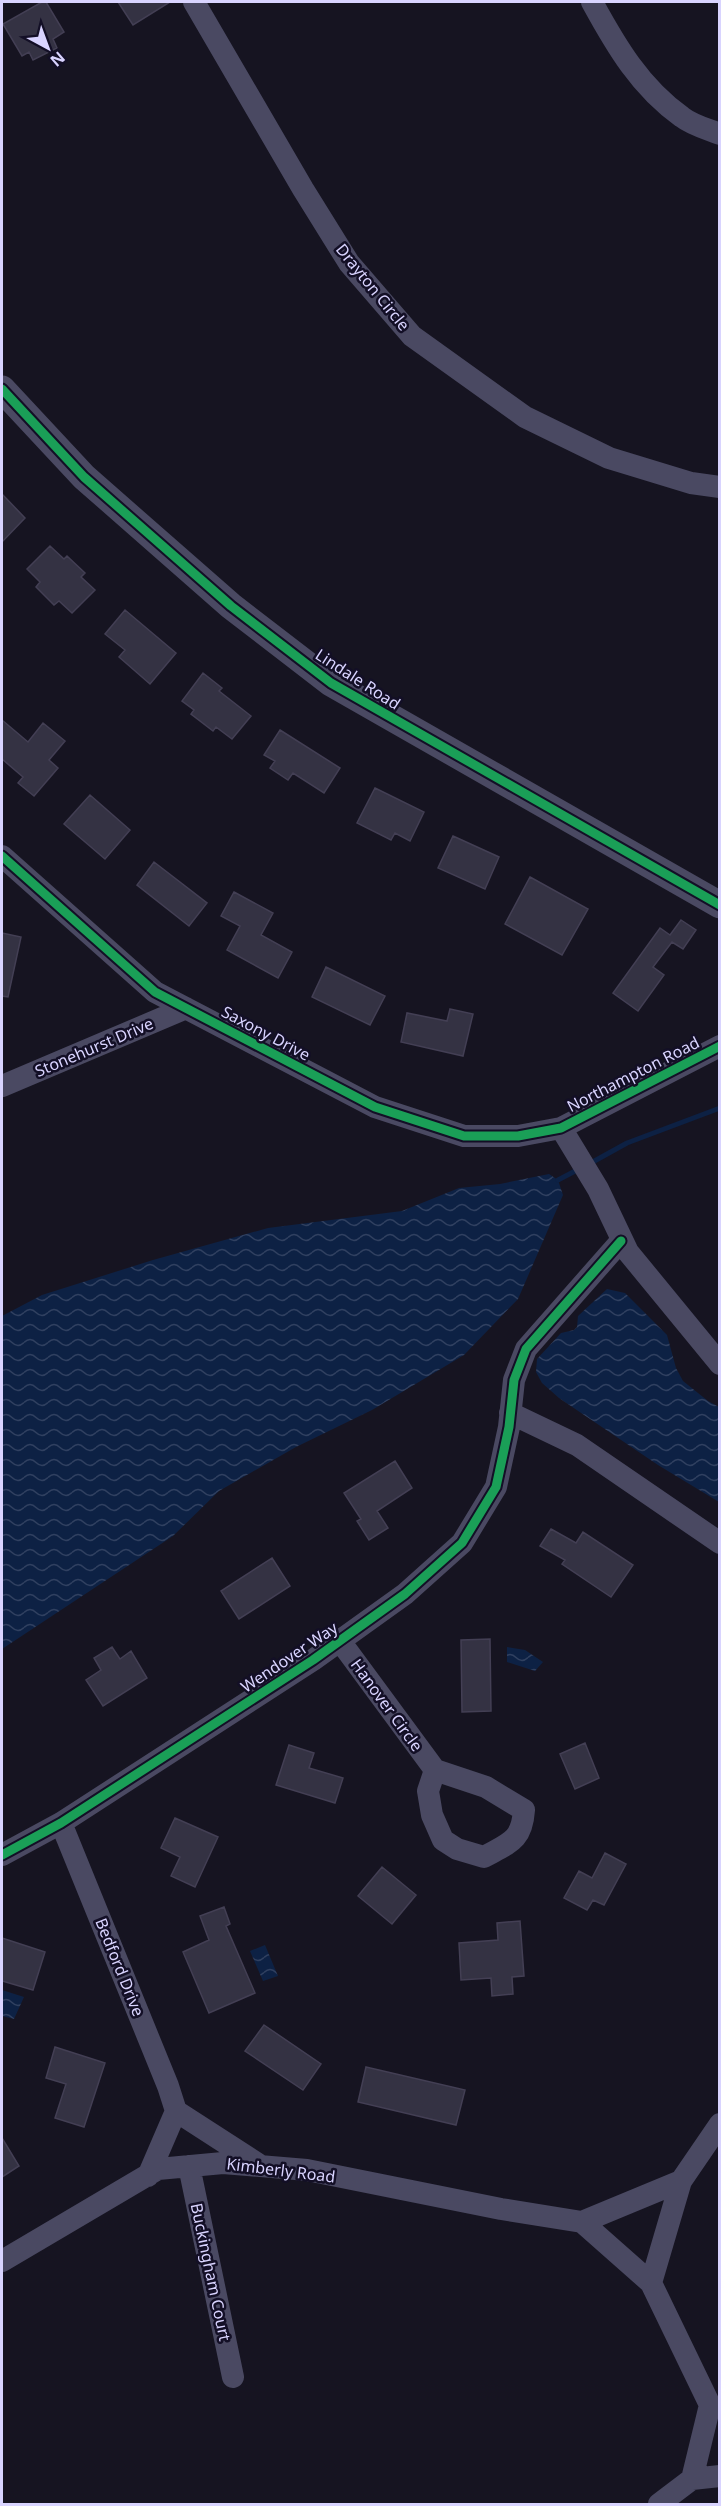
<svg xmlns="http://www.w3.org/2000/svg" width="721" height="2506" font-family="'Noto Sans',sans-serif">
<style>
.water{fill:url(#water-waves)}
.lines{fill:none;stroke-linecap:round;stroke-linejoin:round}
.stream{stroke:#0d2144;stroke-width:5}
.building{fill:#343243;stroke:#433f54;stroke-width:1.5}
.minor{stroke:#4a4962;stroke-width:22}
.tertiary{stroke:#4a4962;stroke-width:27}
.cycleway-casing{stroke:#130f26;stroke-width:13}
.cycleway{stroke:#1a9f57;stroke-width:9}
.labels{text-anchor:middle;stroke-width:5;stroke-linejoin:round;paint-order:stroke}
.street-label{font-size:16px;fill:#d9d4ff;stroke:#130f26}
</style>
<defs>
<pattern id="water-waves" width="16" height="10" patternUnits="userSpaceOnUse" patternTransform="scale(1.5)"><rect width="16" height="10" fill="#0d2144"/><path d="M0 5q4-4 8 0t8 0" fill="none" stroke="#304060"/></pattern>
</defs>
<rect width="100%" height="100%" fill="#161421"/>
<!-- water -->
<path class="water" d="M549 1174 558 1180 563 1195 518 1299 464 1355 372 1410 296 1447 219 1491 173 1536 2 1649V1316L42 1295 153 1260 268 1228 402 1211 459 1188 500 1184Z
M607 1289 625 1293 667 1335 676 1368 683 1381 708 1401 719 1407V1502L658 1465 559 1398 542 1383 536 1372 537 1359 561 1333 574 1330 577 1327 578 1316Z
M507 1647 525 1650 543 1662 535 1671 507 1662Z
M265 1945 278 1976 263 1981 250 1951Z
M2 1990 24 1997 14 2019 2 2016Z"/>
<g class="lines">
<!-- stream -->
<path class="stream" d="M589 1164 627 1143 720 1108
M558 1180 581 1168"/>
</g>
<!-- building -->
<path class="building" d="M42 2H46L64 32 53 39 57 48 33 60 29 52 22 56 3 24Z
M118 2H170L133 25Z
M2 494 25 518 2 542Z
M50 546 64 559 67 556 85 573 81 577 95 590 72 613 59 601 54 605 36 587 40 582 27 569Z
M125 610 176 653 150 684 119 657 125 650 105 634Z
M203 673 222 688 219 691 251 716 232 739 216 727 213 731 191 714 194 710 182 701Z
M2 720 28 742 43 723 65 741 49 760 58 768 34 796 18 783 23 777 2 759Z
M280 730 340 768 324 793 293 773 288 780 270 768 275 761 264 755Z
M375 788 424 812 410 841 395 833 391 840 357 823Z
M90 795 130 830 105 859 64 824Z
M453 836 499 857 485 889 438 868Z
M154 862 207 903 189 926 137 885Z
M530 877 588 909 562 955 505 924Z
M234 892 273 913 261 935 292 952 278 978 227 950 240 926 221 916Z
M681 920 696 930 683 949 672 942 653 967 664 975 638 1011 613 993 660 928 670 935Z
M2 933 21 937 8 997 2 996Z
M326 967 385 996 370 1025 312 997Z
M450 1009 473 1014 463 1056 401 1042 407 1013 447 1021Z
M395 1461 412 1488 377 1511 388 1528 369 1540 357 1521 361 1519 344 1493Z
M551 1529 576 1543 583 1532 633 1565 611 1597 562 1564 565 1560 540 1546Z
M272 1558 290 1586 239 1619 221 1591Z
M490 1639 491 1711 462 1712 461 1640Z
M112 1647 120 1659 131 1651 147 1678 103 1706 86 1680 101 1670 94 1658Z
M585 1743 599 1778 575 1789 560 1754Z
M289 1745 314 1753 309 1768 343 1778 335 1803 276 1785Z
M175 1818 218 1837 195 1887 171 1876 180 1857 161 1848Z
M605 1853 626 1864 604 1905 593 1900 587 1910 564 1898 579 1871 592 1878Z
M382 1867 416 1895 392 1924 358 1896Z
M224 1907 230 1924 226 1926 255 1993 209 2013 183 1952 209 1940 200 1916Z
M520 1921 524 1976 512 1977 513 1994 492 1996 491 1978 461 1980 459 1943 498 1940 497 1923Z
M2 1938 45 1952 33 1990 2 1981Z
M264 2025 321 2064 303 2090 245 2051Z
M55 2047 105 2063 84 2127 55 2118 66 2084 46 2078Z
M366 2067 465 2090 456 2125 358 2102Z
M2 2138 19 2166 2 2177Z"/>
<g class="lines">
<!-- minor -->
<path class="minor" d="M194 2 303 189 349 263 412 336 525 417 609 458 691 483 720 487
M592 2C616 46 640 87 682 117 692 125 707 129 720 134
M2 856 155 992 375 1107 464 1136H518L561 1128 720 1046
M2 1086 186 1008
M561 1128 598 1189 628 1252 720 1364
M510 1413 577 1445 720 1543
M340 1641 435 1770
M435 1770 486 1787 524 1810C522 1841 509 1843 484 1857L457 1849 443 1840 432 1815 428 1791Z
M61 1823 168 2086 176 2111 148 2176
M2 1855 61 1823 313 1660 405 1594 462 1543 496 1487 509 1427 514 1380 526 1349 621 1241
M176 2111 258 2164
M189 2166 233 2377
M582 2222 681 2181
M2 2261 158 2169 223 2163 307 2170 501 2209 582 2222 651 2283
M692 2479 720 2476
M659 2504 692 2479 710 2405 651 2283 681 2181 720 2124"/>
<!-- tertiary -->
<path class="tertiary" d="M2 389 84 477 231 606 331 683 720 905"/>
<!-- cycleway casing -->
<g class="cycleway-casing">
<path id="cycleway" d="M2 389 84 477 231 606 331 683 720 905
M2 856 155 992 375 1107 464 1136H518L561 1128 720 1046
M2 1855 61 1823 313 1660 405 1594 462 1543 496 1487 509 1427 514 1380 526 1349 621 1241"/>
</g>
<!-- cycleway -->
<use href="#cycleway" class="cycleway"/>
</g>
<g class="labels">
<!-- street labels -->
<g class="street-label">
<text transform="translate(373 287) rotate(51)" y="6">Drayton Circle</text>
<text transform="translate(358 679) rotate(33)" y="6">Lindale Road</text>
<text transform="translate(266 1033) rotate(28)" y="6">Saxony Drive</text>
<text transform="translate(94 1047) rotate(-23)" y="6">Stonehurst Drive</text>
<text transform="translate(633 1074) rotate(-27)" y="6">Northampton Road</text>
<text transform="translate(289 1657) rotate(-34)" y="6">Wendover Way</text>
<text transform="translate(387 1705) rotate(54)" y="6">Hanover Circle</text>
<text transform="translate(120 1967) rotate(68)" y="6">Bedford Drive</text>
<text transform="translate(281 2170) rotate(7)" y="6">Kimberly Road</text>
<text transform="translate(211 2272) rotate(78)" y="6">Buckingham Court</text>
</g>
</g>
<!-- border -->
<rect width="721" height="2506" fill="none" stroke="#d9d4ff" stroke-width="6"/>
<!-- north arrow -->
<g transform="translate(48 48) rotate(139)" stroke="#130f26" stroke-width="4.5" paint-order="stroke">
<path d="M0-4.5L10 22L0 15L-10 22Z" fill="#d9d4ff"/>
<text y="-9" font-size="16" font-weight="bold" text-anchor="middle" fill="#d9d4ff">N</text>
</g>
</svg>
